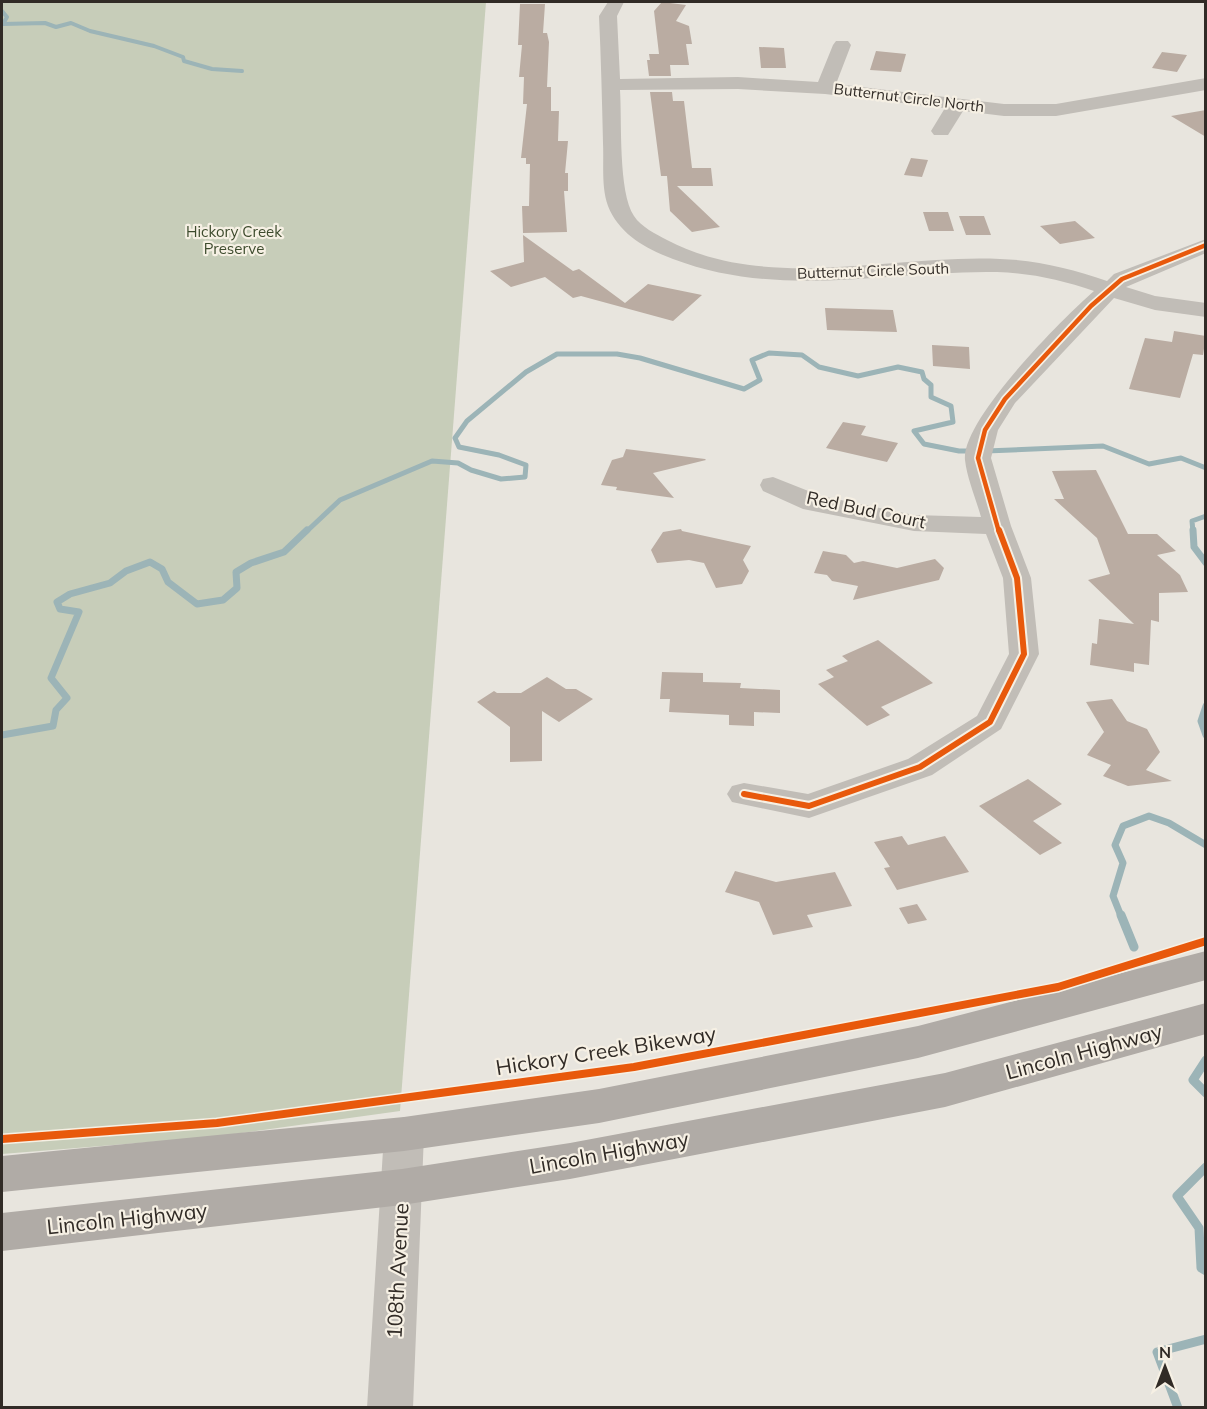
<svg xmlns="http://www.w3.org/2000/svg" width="1207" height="1409" font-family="Mulish,sans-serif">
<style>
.green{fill:#c7cdb9}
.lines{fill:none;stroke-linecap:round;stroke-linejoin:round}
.stream-far3{stroke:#9cb4b7;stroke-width:4}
.stream-far2{stroke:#9cb4b7;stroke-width:5}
.stream-far1{stroke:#9cb4b7;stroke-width:7}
.stream{stroke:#9cb4b7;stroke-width:9}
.building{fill:#baaca2}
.minor{fill:#c1bdb7;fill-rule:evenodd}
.major{fill:#b0aba6;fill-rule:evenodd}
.cycleway-far2-casing{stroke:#f6f0e4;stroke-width:8}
.cycleway-far1-casing{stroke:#f6f0e4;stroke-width:10}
.cycleway-casing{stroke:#f6f0e4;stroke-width:11}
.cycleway-far2{stroke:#e8590c;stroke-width:4.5}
.cycleway-far1{stroke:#e8590c;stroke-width:6}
.cycleway{stroke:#e8590c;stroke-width:8}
.labels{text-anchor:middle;stroke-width:4.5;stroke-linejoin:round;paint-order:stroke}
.far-street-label{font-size:15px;fill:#312b26;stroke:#f6f0e4}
.far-park-label{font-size:15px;fill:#3d4b2d;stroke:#f6f0e4}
.street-label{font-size:18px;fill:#312b26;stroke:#f6f0e4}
.near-street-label{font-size:21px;fill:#312b26;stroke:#f6f0e4}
</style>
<rect width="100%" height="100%" fill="#e8e5de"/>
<!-- green -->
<path class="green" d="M2 2H486L400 1111 213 1137 2 1154Z"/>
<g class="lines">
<!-- stream-far3 -->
<path class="stream-far3" d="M2 11 7 17 3 24 45 23 56 27 71 23 90 31 154 46 183 57 184 61 212 69 242 71"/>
<!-- stream-far2 -->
<path class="stream-far2" d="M986 451 1103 446 1149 464 1181 458 1206 468
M306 532 340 500 432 461 458 463 471 470 501 479 525 477 526 465 499 455 459 447 455 438 467 421 526 372 557 354H617L640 358 744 389 760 380 752 360 769 353 802 355 819 367 858 376 898 367 922 372 924 379 931 385V397L951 406 953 422 914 431 924 444 959 451H975
M1193 532 1192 521 1206 516"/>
<!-- stream-far1 -->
<path class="stream-far1" d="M1193 530 1194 547 1206 563
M1206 706 1201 721 1206 735
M2 735 53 726 56 710 67 698 51 678 79 612 60 609 57 602 70 594 110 583 126 571 150 562 162 569 168 582 197 604 223 600 237 588 236 572 251 563 284 552 307 530
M1121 916 1113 896 1123 863 1115 845 1123 826 1149 816 1169 823 1206 845"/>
<!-- stream -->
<path class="stream" d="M1121 915 1134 947
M1206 1060 1193 1080 1206 1093
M1206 1167 1177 1196 1199 1228 1201 1268 1206 1271
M1178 1408 1157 1352 1206 1339"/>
</g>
<!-- building -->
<path class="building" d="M662 2 686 5 676 21 689 26 692 44H686L689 65H670L671 76H649L647 60H650L649 54H659L654 11Z
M520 4H545L543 33H547L549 42 547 87H551V111H559L558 141H568L565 173H568V191H564L567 232 523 233 522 206H529L530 164H526V158H521L527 104H523L524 77H519L522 45H518Z
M759 47 784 48 786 68H761Z
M876 51 906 54 901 72 870 70Z
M1162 52 1187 55 1177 72 1152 68Z
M650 92H672L673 101H684L692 168H711L713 186H677L720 227 692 232 670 211 667 176H661Z
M1206 110V137L1171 116Z
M911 158 928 160 922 177 904 175Z
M923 212H948L954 231H929Z
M959 216H984L991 235H966Z
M1075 221 1095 238 1060 244 1040 226Z
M523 235 573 271 579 269 625 303 648 284 702 295 673 321 581 296 573 298 545 277 511 287 490 271 524 262Z
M825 308 893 310 897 332 827 330Z
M1174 331 1206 336 1203 355 1193 354 1180 398 1129 389 1145 338 1172 342Z
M932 345 969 347 970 369 933 366Z
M843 422 866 426 861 435 898 443 887 462 826 448Z
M626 449 705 459 706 460 653 473 674 498 616 490 617 487 601 485 612 460 623 457Z
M1096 470 1128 534H1157L1176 551 1157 555 1180 575 1188 592 1159 593V622L1151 620 1149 665 1134 663V672L1090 665 1092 643 1097 644 1099 619 1134 624 1088 580 1110 574 1097 538 1054 499H1064L1052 471Z
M681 529 682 531 751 546 743 560 749 571 742 584 716 588 704 563 689 560 657 563 651 550 663 532Z
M823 551 846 555 854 563 863 561 897 568 935 559 944 568 939 580 853 600 858 586 832 581 827 575 814 573Z
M878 640 933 683 881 707 890 715 867 726 818 684 834 677 826 670 848 661 842 656Z
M662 672 703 673V682L741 683 740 688 780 690V713L754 712V726L729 725V715L669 712 670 699H660Z
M547 677 566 689H576L593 699 559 722 542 711V761L510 762V727L477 702 494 691 497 693H521Z
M1112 699 1127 721 1147 729 1160 752 1146 770 1172 781 1128 786 1103 776 1111 765 1087 755 1104 732 1086 702Z
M1028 779 1062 804 1033 821 1062 843 1040 855 979 806Z
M902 836 908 845 945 836 969 872 897 890 884 868 890 867 874 842Z
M735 871 776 882 835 872 852 906 807 915 813 927 773 935 759 902 725 892Z
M917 904 927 920 908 924 899 908Z"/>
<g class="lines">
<!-- minor -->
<path class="minor" d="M608 2H624L617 16 620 79 738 77 818 82 833 45 836 41H848L851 45 836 84 1004 104H1056L1206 78V90L1056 116H1004L963 111 948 135H934L931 131 945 108 825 94 738 89 620 90C622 122 618 192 634 216 641 227 656 234 667 240 768 293 893 254 1000 259 1037 260 1072 269 1107 281L1114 274 1206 239V253L1126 287 1155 296 1206 303V317L1155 310 1114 298 1015 403 998 430 991 458 1011 526 1031 578 1039 654 1001 729 932 775 809 818 732 802 727 794 732 786 744 783 808 794 908 759 977 716 1009 654 1003 578 986 534 914 531 803 509 763 491 760 485 763 479 773 477 821 496 914 515 981 517C976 499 967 478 965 460 961 420 1063 318 1094 291 1062 280 1031 273 997 272 885 270 782 300 673 259 646 249 619 234 608 206 601 187 604 163 603 143 602 101 601 58 599 16Z
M404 1117 418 1122 424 1134 413 1408H367L384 1134 390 1122Z"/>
<!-- major -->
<path class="major" d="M1206 951V980L918 1058 599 1123 404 1151 2 1192V1156L404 1117 599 1089 918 1026Z
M1206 1003V1034L945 1107 570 1179 402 1205 2 1251V1213L402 1169 570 1143 945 1073Z"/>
<!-- cycleway-far2 casing -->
<g class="cycleway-far2-casing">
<path id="cycleway-far2" d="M999 532 978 458 985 430 1005 399 1091 306 1122 279 1206 245"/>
</g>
<!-- cycleway-far1 casing -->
<g class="cycleway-far1-casing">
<path id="cycleway-far1" d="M744 794 809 806 920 767 990 722 1024 654 1017 578 999 530"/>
</g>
<!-- cycleway casing -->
<g class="cycleway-casing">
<path id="cycleway" d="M2 1139 217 1123 634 1067 1058 987 1206 941"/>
</g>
<!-- cycleway-far2 -->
<use href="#cycleway-far2" class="cycleway-far2"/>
<!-- cycleway-far1 -->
<use href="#cycleway-far1" class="cycleway-far1"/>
<!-- cycleway -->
<use href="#cycleway" class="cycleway"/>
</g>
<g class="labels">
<!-- far-street labels -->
<g class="far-street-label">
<text transform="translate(909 98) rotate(7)" y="5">Butternut Circle North</text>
<text transform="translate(873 271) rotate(-2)" y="5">Butternut Circle South</text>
</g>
<!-- far-park labels -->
<g class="far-park-label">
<text x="234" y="237">Hickory Creek<tspan x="234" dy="17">Preserve</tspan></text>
</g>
<!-- street labels -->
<g class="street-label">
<text transform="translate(866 510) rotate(12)" y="6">Red Bud Court</text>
</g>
<!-- near-street labels -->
<g class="near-street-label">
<text transform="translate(606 1051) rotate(-9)" y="7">Hickory Creek Bikeway</text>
<text transform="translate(1084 1052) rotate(-15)" y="7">Lincoln Highway</text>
<text transform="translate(609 1153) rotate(-10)" y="7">Lincoln Highway</text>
<text transform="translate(127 1219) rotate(-6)" y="7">Lincoln Highway</text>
<text transform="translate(398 1271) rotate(-87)" y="7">108th Avenue</text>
</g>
</g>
<!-- border -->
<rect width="1207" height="1409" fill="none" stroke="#312b26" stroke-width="6"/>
<!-- north arrow -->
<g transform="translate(1165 1367)" stroke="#f6f0e4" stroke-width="4.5" paint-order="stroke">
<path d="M0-4.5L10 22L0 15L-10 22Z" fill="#312b26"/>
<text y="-9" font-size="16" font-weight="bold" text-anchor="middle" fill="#312b26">N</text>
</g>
</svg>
